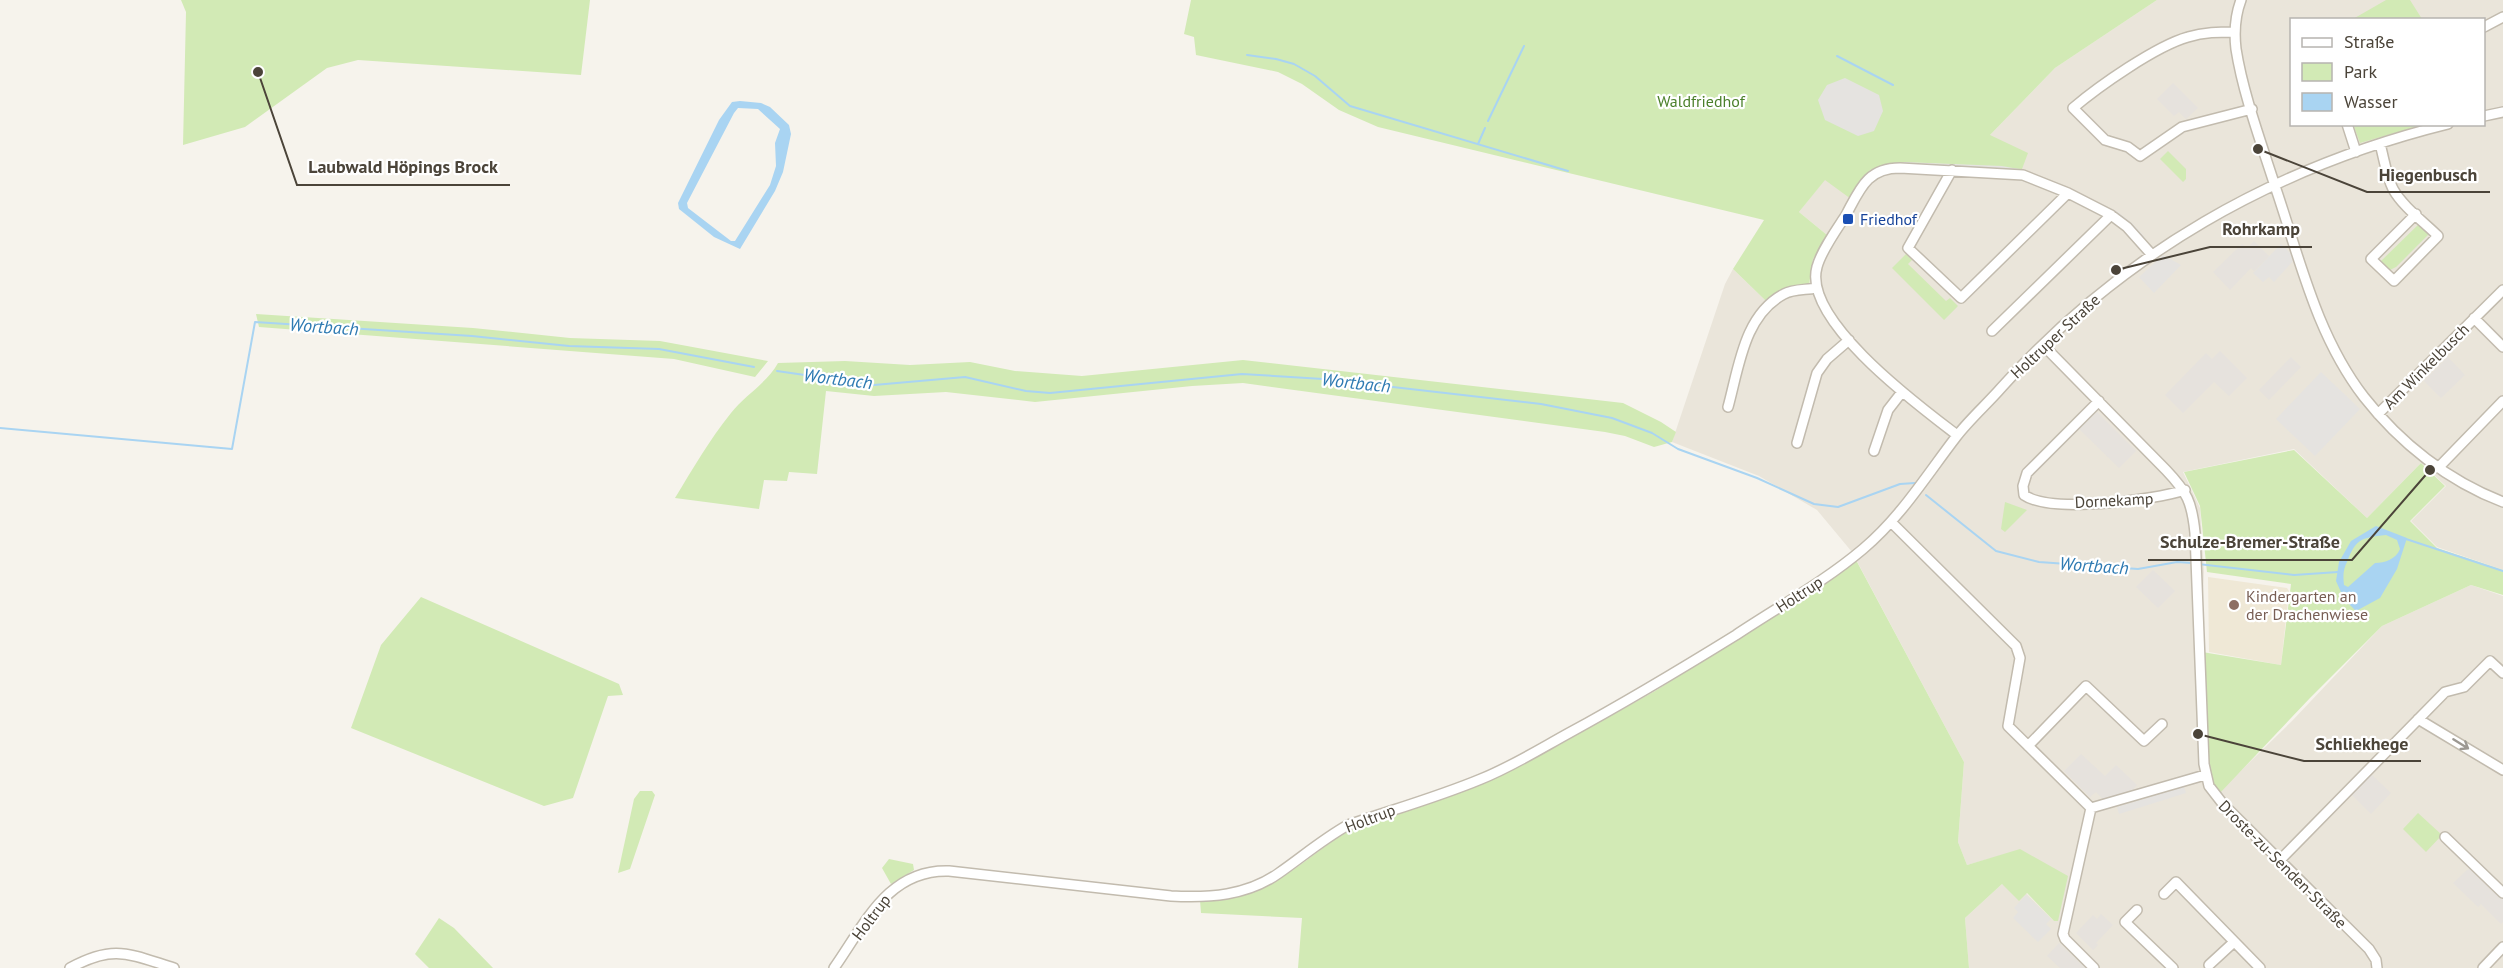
<svg xmlns="http://www.w3.org/2000/svg" width="2503" height="968" font-family="'PT Sans',sans-serif">
<style>
.residential{fill:#eae5da;fill-rule:evenodd}
.industrial{fill:#e6e2dd}
.education{fill:#efe8d6}
.green{fill:#d2eab5}
.parking{fill:#e5e3e0}
.water{fill:#a9d4f2;fill-rule:evenodd}
.lines{fill:none;stroke-linecap:round;stroke-linejoin:round}
.stream{stroke:#a9d4f2;stroke-width:2}
.minor-casing{stroke:#c2bbae;stroke-width:12}
.minor{stroke:#fff;stroke-width:9}
.oneway{stroke:#9c9892}
.transit-dot{fill:#1a4fb4;stroke:#fff;stroke-width:2}
.education-dot{fill:#8d6e63;stroke:#fff;stroke-width:2}
.labels{text-anchor:middle;stroke-width:4.5;stroke-linejoin:round;paint-order:stroke}
.park-label{font-size:16px;fill:#4a7f2a;stroke:#fff}
.transit-label{font-size:16px;fill:#164399;stroke:#fff;text-anchor:start}
.street-label{font-size:16px;fill:#4b4439;stroke:#fff}
.education-label{font-size:16px;fill:#785e54;stroke:#fff;text-anchor:start}
.water-label{font-size:18px;font-style:italic;fill:#2e7ab2;stroke:#fff}
.leader{fill:none;stroke:#4b4439;stroke-width:2}
.callout-dot{fill:#4b4439;stroke:#fff;stroke-width:2}
.callout-label{font-size:18px;text-anchor:middle;font-weight:bold;fill:#4b4439;stroke:#fff;stroke-width:4.5;stroke-linejoin:round;paint-order:stroke}
</style>
<rect width="100%" height="100%" fill="#f6f3ec"/>
<!-- residential -->
<path class="residential" d="M2157 0H2503V570L2437 547 2411 521 2446 486 2421 463 2367 518 2294 449 2183 472 2200 508 2204 572 2201 650 2219 792 2292 721 2382 626 2471 585 2503 596V968H1969L1965 918 2002 884 2026 893 2054 921 2020 850 1967 865 1958 842 1964 762 1852 552 1817 510 1759 476 1672 442 1725 284 1733 269 1766 301 1779 291 1809 285 1813 259 1827 235 1799 212 1825 179 1870 170 1891 163 2022 169 1989 136 2055 68ZM2292 20H2484V124H2292Z"/>
<!-- industrial -->
<path class="industrial" d="M2173 83 2198 108 2186 119 2179 112 2174 116 2157 99Z
M2254 241 2269 256 2254 271 2251 268 2230 290 2213 272 2242 244 2247 248Z
M2220 351 2247 378 2229 396 2214 382 2183 413 2165 395 2206 353 2212 359Z
M2291 357 2301 367 2269 400 2259 390Z
M2448 357 2465 375 2441 398 2424 381Z
M2097 412 2136 451 2119 468 2079 429Z
M2153 570 2175 591 2158 608 2136 587Z
M2081 754 2105 776 2116 765 2137 785 2132 791 2103 799 2096 792 2090 797 2064 771Z
M2370 773 2391 793 2371 814 2350 793Z
M2470 869 2494 893 2503 884V922L2501 924 2481 904 2478 907 2453 883 2467 870Z
M2101 914 2113 925 2096 943 2098 945 2093 950 2076 933 2093 915 2097 919Z
M2059 943 2085 968H2060L2047 956Z"/>
<!-- education -->
<path class="education" d="M2208 577 2287 588 2289 591 2281 665 2209 652Z"/>
<!-- green -->
<path class="green" d="M181 0H590L581 75 358 60 327 68 245 127 183 145 186 12Z
M1191 0H2157L2055 68 1990 135 2028 153 2022 169 1891 163 1870 170 1851 199 1825 180 1799 212 1827 235 1813 259 1809 285 1779 291 1766 301 1733 269 1764 220 1378 127 1339 110 1302 84 1278 72 1196 55 1194 37 1184 34Z
M2386 0H2410L2422 19H2353Z
M2353 124H2422V125L2360 143Z
M2168 151 2186 169V179L2183 182 2160 159Z
M2421 222 2431 232 2396 267 2388 271 2381 264V261Z
M1906 254 1912 260 1908 264 1946 301 1950 298 1958 306 1944 320 1892 268Z
M256 314 473 328 570 338 660 341 768 361 755 377 674 359 259 327Z
M1243 360 1623 403 1661 422 1676 432 1672 442 1654 447 1625 436 1605 432 1243 383 1192 386 1035 402 946 392 874 396 826 391 817 474 789 472 787 481 764 480 759 509 675 498C692 470 710 439 731 413 745 395 767 383 778 363L845 361 910 365 970 362 1015 371 1082 376Z
M2294 450 2367 518 2421 463 2445 486 2410 521 2437 548 2503 570V595L2471 585 2382 626 2310 698 2220 793 2208 777 2202 652 2281 665 2291 584 2207 572 2200 506 2184 472Z
M2005 502 2027 510 2005 532 2001 529Z
M1856 560 1964 762 1958 842 1967 865 2020 849 2068 876 2058 921H2054L2027 893 2019 901 2002 884 1965 918 1969 968H1298L1302 918 1201 913 1200 900C1227 898 1256 892 1280 878 1305 864 1325 844 1350 830L1481 784 1523 765 1655 691 1801 599Z
M421 597 619 684 623 695 608 696 573 798 544 806 351 728 381 645Z
M640 791H652L655 795 630 869 618 873 634 799Z
M2418 813 2442 835 2426 852 2403 829Z
M889 859 913 864 914 870 891 884 882 868Z
M439 918 454 928 493 968H429L415 954Z"/>
<!-- parking -->
<path class="parking" d="M1845 78 1879 95 1883 111 1874 131 1858 136 1825 120 1818 100 1827 85Z
M1904 162 2002 166 2024 170 2077 192 2118 212 2132 223 2144 236V239L2124 219 2115 213 2016 171 1985 167 1901 165Z
M2281 244 2291 254 2293 261 2274 282 2269 277 2263 282 2253 273Z
M2163 255 2181 265 2154 293 2139 277Z
M2321 372 2360 409 2315 456 2276 419Z
M2184 787 2186 793 2119 814 2117 807Z
M2026 895 2051 919 2046 924 2051 929 2038 942 2013 918 2018 912 2014 908Z"/>
<!-- water -->
<path class="water" d="M740 101 761 103 770 107 789 125 791 134 783 172 775 191 740 249 714 237 679 209 678 203 719 120 732 102ZM738 108 758 109 780 129 775 143 776 166 770 185 735 241H731L688 208 687 203 734 113Z
M2376 526 2407 538 2397 569 2380 598 2356 611 2344 599 2336 581 2339 562 2351 541ZM2386 535 2397 540 2400 549C2396 559 2385 563 2375 563L2348 587 2344 585C2343 576 2343 570 2347 562 2356 539 2360 538 2386 535Z"/>
<g class="lines">
<!-- stream -->
<path class="stream" d="M1247 55 1276 59 1294 64 1315 76 1350 106 1568 171
M1837 56 1893 85
M1488 121 1524 46
M1478 144 1485 128
M777 371 874 385 965 377 1026 391 1050 393 1242 374 1323 379 1541 404 1612 418 1652 433 1678 449 1757 478 1814 504 1838 507 1900 484 1915 483
M0 428 232 449 255 322 472 336 569 346 659 349 754 367
M1926 495 1996 551 2039 562 2138 569 2177 562 2192 563
M2406 539 2503 571
M2198 564 2294 575 2338 572"/>
<!-- minor casing -->
<g class="minor-casing">
<path id="minor" d="M2241 0C2235 16 2234 32 2236 49 2243 94 2262 145 2276 189 2300 260 2317 336 2364 397 2400 443 2448 481 2503 502
M2484 27 2503 17
M2235 32C2219 32 2204 32 2188 37 2156 46 2099 86 2073 108L2105 140 2128 147 2140 156 2182 127 2252 109
M2484 116 2503 112
M2347 124 2356 152
M2380 144C2384 158 2386 175 2393 189 2403 207 2424 222 2438 236L2394 281 2371 259 2416 214
M1952 170 1908 248 1961 298 2068 193
M2474 318 2503 347
M1992 331 2111 215
M2043 345 2166 470C2187 492 2192 502 2195 533L2204 764 2209 786 2223 804 2369 949 2376 960 2377 968
M2099 401 2027 473 2023 486 2024 495C2051 514 2154 500 2185 490
M1728 407C1739 367 1744 315 1784 294 1793 289 1806 290 1816 288
M2378 414 2503 290
M1957 435C1919 406 1802 320 1817 267 1821 251 1837 229 1846 215 1860 189 1867 168 1900 168L2023 175 2068 193 2111 215 2127 227 2152 255
M1797 443 1817 373 1827 359 1849 340
M1874 451 1888 410 1902 392
M2438 468 2503 401
M1891 522 2016 646 2020 658 2008 726 2091 808
M2418 719 2503 770
M2028 746 2086 686 2144 741 2162 724
M2091 808 2063 934 2065 939 2094 968
M2091 808 2205 775
M2445 837 2503 893
M2280 860 2445 692 2464 687 2490 661 2503 673
M2164 894 2176 882 2260 968
M2137 910 2125 922 2173 968
M2209 965 2234 942
M70 968C114 944 129 954 174 968
M834 968C865 924 888 869 949 871L1171 896C1209 898 1247 896 1279 873 1302 857 1323 839 1348 825 1392 810 1438 797 1481 779 1511 767 1540 749 1569 733 1626 702 1681 669 1736 635 1778 607 1824 582 1863 549 1901 517 1926 476 1956 437 1969 420 1987 404 2001 388 2121 254 2274 167 2448 124
M2483 968 2503 947"/>
</g>
<!-- minor -->
<use href="#minor" class="minor"/>
</g>
<!-- one-way arrows -->
<defs><path id="oneway-shaft" d="M-6 0H5M1.5-3L5.5 0L1.5 3" fill="none" stroke-width="1.6" stroke-linecap="round" stroke-linejoin="round" transform="scale(1.5)"/></defs>
<use class="oneway" href="#oneway-shaft" transform="translate(2461 744) rotate(32)"/>
<!-- markers -->
<rect class="transit-dot" x="1842" y="213" width="12" height="12" rx="3"/>
<circle class="education-dot" cx="2234" cy="605" r="6"/>
<g class="labels">
<!-- park labels -->
<g class="park-label">
<text x="1701" y="107">Waldfriedhof</text>
</g>
<!-- transit labels -->
<g class="transit-label">
<text x="1860" y="225">Friedhof</text>
</g>
<!-- street labels -->
<g class="street-label">
<text transform="translate(2055 336) rotate(-43)" y="6">Holtruper Straße</text>
<text transform="translate(2426 366) rotate(-45)" y="6">Am Winkelbusch</text>
<text transform="translate(2114 500) rotate(-3)" y="6">Dornekamp</text>
<text transform="translate(1799 594) rotate(-33)" y="6">Holtrup</text>
<text transform="translate(1370 818) rotate(-21)" y="6">Holtrup</text>
<text transform="translate(2283 864) rotate(45)" y="6">Droste-zu-Senden-Straße</text>
<text transform="translate(871 917) rotate(-53)" y="6">Holtrup</text>
</g>
<!-- education labels -->
<g class="education-label">
<text x="2246" y="602">Kindergarten an<tspan x="2246" dy="18">der Drachenwiese</tspan></text>
</g>
<!-- water labels -->
<g class="water-label">
<text transform="translate(324 327) rotate(4)" y="6">Wortbach</text>
<text transform="translate(838 379) rotate(7)" y="6">Wortbach</text>
<text transform="translate(1356 383) rotate(6)" y="6">Wortbach</text>
<text transform="translate(2094 566) rotate(4)" y="6">Wortbach</text>
</g>
</g>
<!-- callouts -->
<path class="leader" d="M258 72L297 185H510M2258 149L2367 192H2490M2116 270L2210 247H2312M2430 470L2352 560H2148M2198 734L2304 761H2421"/>
<g class="callout-dot">
<circle cx="258" cy="72" r="6"/>
<circle cx="2258" cy="149" r="6"/>
<circle cx="2116" cy="270" r="6"/>
<circle cx="2430" cy="470" r="6"/>
<circle cx="2198" cy="734" r="6"/>
</g>
<g class="callout-label">
<text x="403" y="173">Laubwald Höpings Brock</text>
<text x="2428" y="181">Hiegenbusch</text>
<text x="2261" y="235">Rohrkamp</text>
<text x="2250" y="548">Schulze-Bremer-Straße</text>
<text x="2362" y="750">Schliekhege</text>
</g>
<!-- legend -->
<rect x="2290" y="18" width="195" height="108" fill="#ffffff" stroke="#b7b4b0" stroke-width="1.5"/>
<rect x="2302" y="38" width="30" height="9" fill="#ffffff" stroke="#b7b4b0" stroke-width="1.5"/>
<text x="2344" y="48" font-size="18" fill="#4b4439">Straße</text>
<rect x="2302" y="63" width="30" height="18" fill="#d2eab5" stroke="#b7b4b0" stroke-width="1.5"/>
<text x="2344" y="78" font-size="18" fill="#4b4439">Park</text>
<rect x="2302" y="93" width="30" height="18" fill="#a9d4f2" stroke="#b7b4b0" stroke-width="1.5"/>
<text x="2344" y="108" font-size="18" fill="#4b4439">Wasser</text>
</svg>
